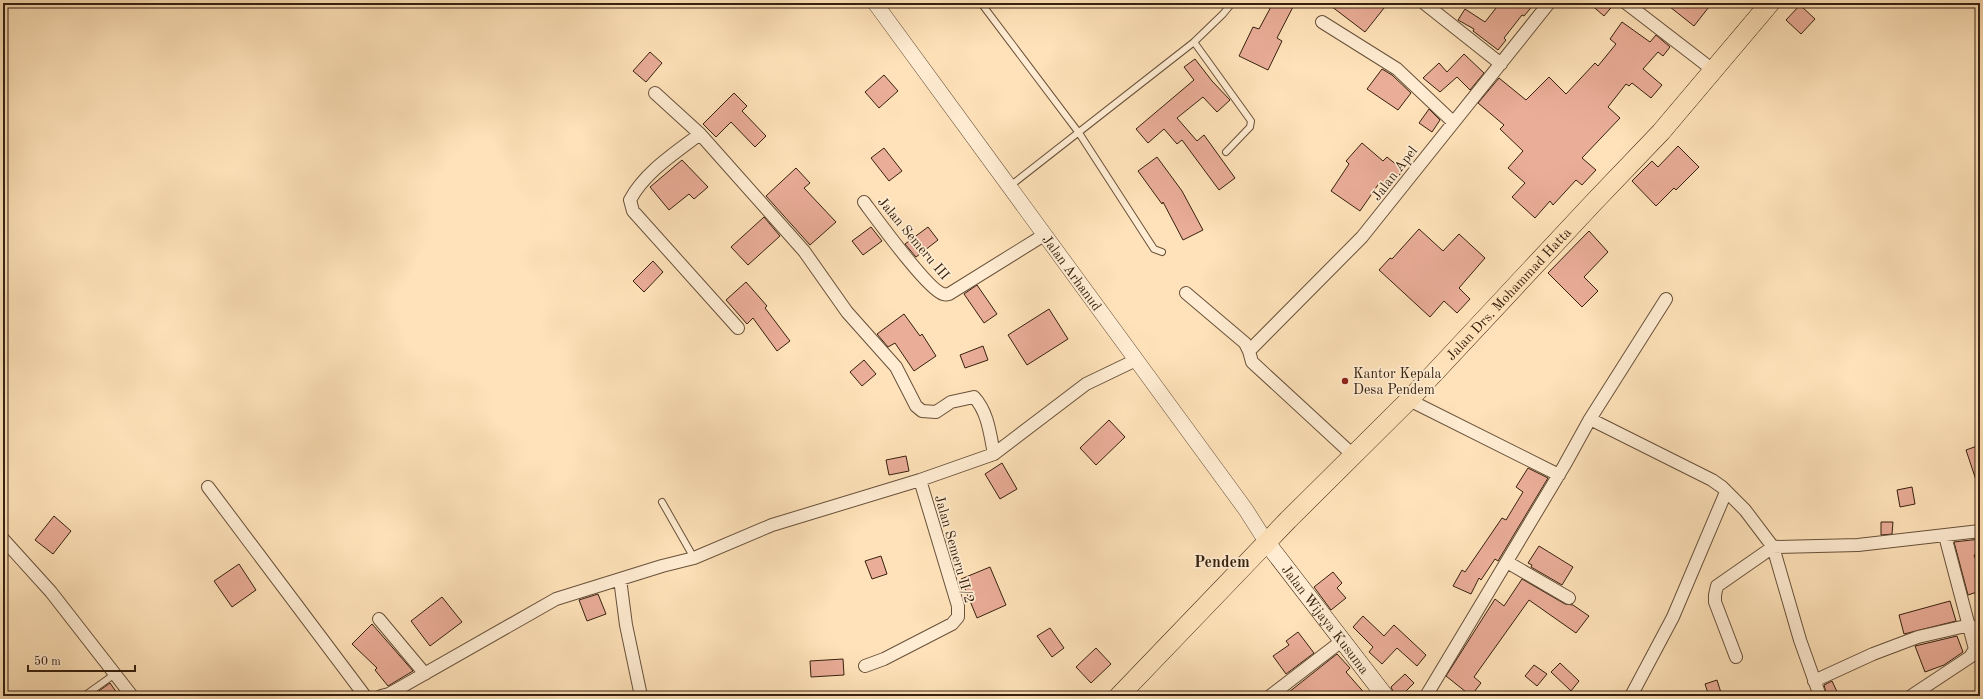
<svg xmlns="http://www.w3.org/2000/svg" width="1983" height="699" font-family="'Old Standard TT',serif">
<style>
.building{fill:#eaad98;stroke:#36210f}
.lines{fill:none;stroke-linecap:round;stroke-linejoin:round}
.service-casing{stroke:#68513a;stroke-width:8}
.minor-casing{stroke:#68513a;stroke-width:14}
.tertiary-casing{stroke:#68513a;stroke-width:16}
.secondary-casing{stroke:#36210f;stroke-width:18}
.primary-casing{stroke:#36210f;stroke-width:20}
.service{stroke:#ffecd2;stroke-width:6}
.minor{stroke:#ffecd2;stroke-width:12}
.tertiary{stroke:#ffecd2;stroke-width:15}
.secondary{stroke:#ffecd2;stroke-width:17}
.primary{stroke:#ffe2b9;stroke-width:19}
.poi-dot{fill:#8f2418;stroke:#ffecd2;stroke-width:1.5}
.labels{text-anchor:middle;stroke-width:3.5;stroke-linejoin:round;paint-order:stroke}
.street-label{font-size:14px;fill:#36210f;stroke:#ffecd2}
.poi-label{font-size:14px;fill:#36210f;stroke:#ffecd2;text-anchor:start}
.quarter-label{font-size:16px;font-weight:bold;fill:#36210f;stroke:#ffecd2}
</style>
<rect width="100%" height="100%" fill="#ffe2b9"/>
<filter id="stains"><feTurbulence type="fractalNoise" baseFrequency=".005" numOctaves="4"/><feColorMatrix values="0 0 0 0 .2 0 0 0 0 .09 0 0 0 0 .02 0 0 0 .5 -.17"/></filter>
<radialGradient id="worn" r=".72"><stop offset=".6" stop-color="#630" stop-opacity="0"/><stop offset="1" stop-color="#630" stop-opacity=".3"/></radialGradient>
<!-- building -->
<path class="building" d="M1273 3H1295L1277 38 1282 41 1268 70 1239 56 1253 27 1259 29Z
M1327 3H1388L1365 32Z
M1500 3H1535L1524 16 1522 15 1504 38 1506 40 1498 50 1473 31 1474 29 1458 20 1465 9 1485 22Z
M1589 3H1615L1604 16Z
M1665 3H1712L1694 26Z
M1800 5 1815 19 1801 34 1786 20Z
M1622 22 1650 42 1656 35 1670 47 1663 56 1658 52 1643 69 1662 85 1651 98 1632 83 1629 86 1626 84 1608 107 1620 118 1582 158 1596 170 1582 185 1576 180 1553 205 1550 201 1535 218 1512 197 1525 183 1508 168 1523 151 1500 129 1504 125 1478 103 1499 78 1526 100 1549 77 1566 94 1595 63 1598 66 1616 44 1610 39Z
M650 52 662 63 646 82 633 71Z
M1464 54 1484 73 1470 90 1457 77 1440 92 1423 78 1439 63 1447 72Z
M1195 59 1212 81 1230 100 1217 112 1203 97 1177 118 1197 141 1204 135 1235 178 1219 190 1182 140 1177 144 1164 129 1148 143 1136 129 1194 80 1184 67Z
M1382 69 1392 75 1411 93 1398 110 1367 89Z
M884 75 898 91 879 108 865 92Z
M734 93 747 106 742 111 766 136 755 147 731 122 716 137 703 124Z
M1429 109 1440 120 1432 132 1419 123Z
M1362 143 1383 161 1387 157 1403 170 1389 189 1380 182 1360 211 1331 191 1349 164 1346 161Z
M1678 146 1699 167 1676 190 1674 188 1656 206 1632 181 1652 161 1658 167Z
M884 148 902 171 889 181 871 158Z
M1157 157 1182 191 1203 230 1183 240 1163 202 1162 204 1138 171Z
M682 160 708 187 694 199 689 194 669 210 650 187Z
M796 168 810 183 804 188 836 222 810 245 766 196Z
M764 217 780 236 748 265 731 247Z
M871 227 882 241 863 255 852 241Z
M928 227 938 240 916 257 905 244Z
M1419 229 1443 251 1459 234 1485 258 1459 288 1470 299 1457 313 1444 301 1430 317 1379 270 1390 258 1392 259Z
M1589 231 1608 252 1584 277 1598 291 1582 307 1548 273Z
M653 261 663 272 644 292 633 281Z
M746 282 767 306 765 308 790 341 777 351 753 318 747 324 726 300Z
M977 285 997 314 984 323 964 294Z
M1049 309 1068 339 1027 365 1008 335Z
M904 314 920 336 922 334 936 356 914 371 895 343 888 347 877 334Z
M983 346 988 360 965 368 960 355Z
M864 360 876 374 862 386 850 372Z
M1109 420 1125 437 1096 465 1080 448Z
M1980 445V486H1978L1966 450Z
M906 456 909 471 889 475 886 460Z
M1002 463 1017 489 1000 499 985 474Z
M1528 468 1548 478 1498 561 1495 559 1481 580 1479 578 1471 594 1453 586 1462 570 1465 572 1502 518 1506 520 1523 492 1516 487Z
M1912 487 1915 504 1900 507 1897 490Z
M54 516 71 531 53 554 35 540Z
M1881 522H1893L1892 534 1881 535Z
M1980 539V554L1974 555 1980 572V591L1968 595 1954 542Z
M1539 546 1573 567 1562 585 1531 567 1532 565 1528 563Z
M881 556 887 574 872 579 865 561Z
M239 564 256 590 232 607 214 581Z
M990 567 1006 605 977 618 961 579Z
M1333 572 1342 583 1337 588 1346 598 1331 610 1314 587Z
M1522 579 1565 604 1573 605 1589 616 1576 633 1529 600 1474 677 1481 683 1471 696 1446 676 1495 599 1504 606Z
M598 594 606 614 587 621 579 600Z
M442 597 462 622 430 646 411 621Z
M1950 601 1956 621 1904 634 1899 615Z
M1363 616 1384 636 1394 625 1426 655 1417 666 1397 648 1382 664 1369 652 1373 647 1353 627Z
M372 624 413 671 388 686 375 670 377 668 352 644Z
M1050 628 1064 648 1052 657 1037 636Z
M1298 632 1314 653 1286 674 1273 656 1289 645 1286 641Z
M1957 636 1963 652 1944 665 1925 672 1915 646Z
M1096 648 1111 664 1091 683 1076 667Z
M1337 654 1350 668 1346 672 1367 696H1284Z
M843 659 844 675 811 677 810 661Z
M1560 663 1579 681 1571 691 1551 672Z
M1534 665 1547 674 1537 686 1525 676Z
M1405 674 1414 683 1401 696H1395L1391 687Z
M1717 680 1722 696H1709L1705 684Z
M1832 681 1839 696H1827L1824 685Z
M110 683 119 696H92Z"/>
<g class="lines">
<!-- service casing -->
<g class="service-casing">
<path id="service" d="M981 3 1079 133 1154 249 1162 252
M1194 42 1251 121 1250 127 1226 152
M1010 186 1194 42 1223 14 1232 3
M662 502 694 558
M84 696 115 674"/>
</g>
<!-- minor casing -->
<g class="minor-casing">
<path id="minor" d="M1424 3 1501 64
M1626 3 1713 70
M1322 22 1397 69 1453 122
M655 93 700 134 804 251 847 312 896 367 916 406 922 411 936 412 951 402 974 397C988 412 990 434 994 454
M700 134C675 153 645 172 630 200L633 211 738 328
M864 202C876 218 928 290 943 294 945 295 947 294 949 294L1044 235
M1186 293 1245 343 1249 351 1252 362 1354 456
M1249 351 1362 237 1549 3
M1409 400 1559 475
M1590 419 1712 480 1722 487 1745 510 1773 547 1800 640 1820 696
M208 487 365 696
M3 539 51 592 132 696
M1507 562 1569 598
M620 579 626 625 641 696
M379 619 425 674
M1736 657 1715 602V595L1717 586 1773 547 1858 545 1980 531
M865 666 884 659 952 624 958 617V606L920 480
M1814 681 1873 654 1918 637 1970 625
M381 696 389 694 556 599 662 566 694 558 772 525 920 480 994 454 1086 384 1136 360
M1270 696 1343 640
M1426 696 1564 466 1590 419 1666 299
M1631 696 1673 617 1726 492
M1911 696 1970 657 1975 649 1945 536"/>
</g>
<!-- tertiary casing -->
<g class="tertiary-casing">
<g id="tertiary">
<path id="s1" d="M875 3 1246 510 1267 543"/>
</g>
</g>
<!-- secondary casing -->
<g class="secondary-casing">
<g id="secondary">
<path id="s2" d="M1267 543 1385 696"/>
</g>
</g>
<!-- primary casing -->
<g class="primary-casing">
<g id="primary">
<path id="s3" d="M1119 696 1288 520 1409 400 1594 202 1661 132 1770 3"/>
</g>
</g>
<!-- service -->
<use href="#service" class="service"/>
<!-- minor -->
<use href="#minor" class="minor"/>
<!-- tertiary -->
<use href="#tertiary" class="tertiary"/>
<!-- secondary -->
<use href="#secondary" class="secondary"/>
<!-- primary -->
<use href="#primary" class="primary"/>
</g>
<!-- markers -->
<circle class="poi-dot" cx="1345" cy="381" r="4"/>
<g class="labels">
<!-- street labels -->
<g class="street-label">
<text transform="translate(1394 173) rotate(-52)" y="5">Jalan Apel</text>
<text transform="translate(914 238) rotate(50)" y="5">Jalan Semeru III</text>
<text dy="5" stroke="none"><textPath href="#s1" startOffset="334">Jalan Arhanud</textPath></text>
<text dy="5" stroke="none"><textPath href="#s3" startOffset="560">Jalan Drs. Mohammad Hatta</textPath></text>
<text transform="translate(955 549) rotate(74)" y="5">Jalan Semeru II/2</text>
<text dy="5" stroke="none"><textPath href="#s2" startOffset="96">Jalan Wijaya Kusuma</textPath></text>
</g>
<!-- poi labels -->
<g class="poi-label">
<text x="1353" y="378">Kantor Kepala<tspan x="1353" dy="16">Desa Pendem</tspan></text>
</g>
<!-- quarter labels -->
<g class="quarter-label">
<text x="1222" y="567">Pendem</text>
</g>
</g>
<!-- margin -->
<rect width="1983" height="699" fill="none" stroke="#ffe2b9" stroke-width="16"/>
<rect x="4" y="4" width="1975" height="691" fill="none" stroke="#36210f" stroke-width="2"/>
<rect x="8" y="8" width="1967" height="683" fill="none" stroke="#36210f"/>
<!-- scale -->
<path d="M28 665v6h107v-6" fill="none" stroke="#36210f" stroke-width="2"/>
<text x="34" y="665" font-size="12" fill="#36210f" stroke="#ffecd2" stroke-width="3" paint-order="stroke">50 m</text>
<rect width="100%" height="100%" filter="url(#stains)"/>
<rect width="100%" height="100%" fill="url(#worn)"/>
</svg>
